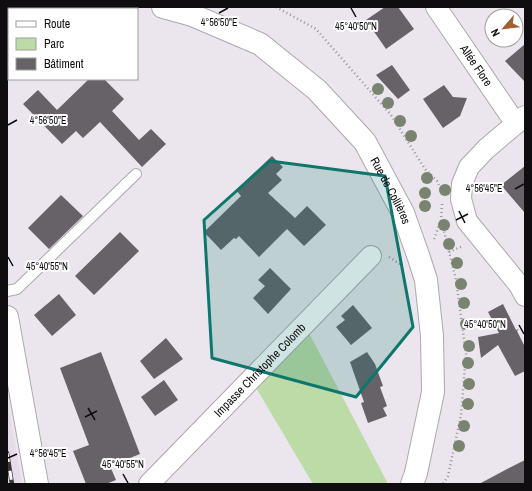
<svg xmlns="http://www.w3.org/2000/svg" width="532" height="491" font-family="'Archivo Narrow',sans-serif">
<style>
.built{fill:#e6dbe9}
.green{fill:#bddba6}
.building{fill:#666268}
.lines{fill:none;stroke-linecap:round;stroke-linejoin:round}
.service-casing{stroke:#ada7ae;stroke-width:12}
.minor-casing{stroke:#ada7ae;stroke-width:22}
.tertiary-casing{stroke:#ada7ae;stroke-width:24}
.secondary-casing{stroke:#ada7ae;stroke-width:24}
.path{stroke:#98949a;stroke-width:2.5;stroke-dasharray:1 3;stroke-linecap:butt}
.service{stroke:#fff;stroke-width:10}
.minor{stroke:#fff;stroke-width:20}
.tertiary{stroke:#fff;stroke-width:22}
.secondary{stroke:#fff;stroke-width:22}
.rail-casing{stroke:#39373a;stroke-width:4.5}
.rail{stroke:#fff;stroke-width:3;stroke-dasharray:9;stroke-linecap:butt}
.tree{fill:#7a8270}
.marked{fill:#0f766e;fill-opacity:0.2;stroke:#0f766e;stroke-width:3;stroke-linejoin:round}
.ticks{fill:none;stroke:#0f0d10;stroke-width:1.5}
.labels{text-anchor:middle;stroke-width:4;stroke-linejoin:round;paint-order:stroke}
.street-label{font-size:12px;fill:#0f0d10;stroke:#fff}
.ticks-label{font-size:10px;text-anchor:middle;fill:#0f0d10;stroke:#fff;stroke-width:4;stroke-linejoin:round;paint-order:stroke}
</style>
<rect width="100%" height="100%" fill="#ebe6ed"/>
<!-- built -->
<path class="built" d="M7 400 22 484H7Z"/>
<!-- green -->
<path class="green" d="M309 333 387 482V484H313L255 386Z"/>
<!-- building -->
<path class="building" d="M385 7H398L414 29 386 49 366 20Z
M525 44V82L505 61Z
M392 65 410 90 398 99 376 75Z
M89 79H104L124 99 112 111 139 140 151 129 166 144 142 167 100 122 83 138 76 131 62 144 23 104 38 90 57 110Z
M444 85 453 97 467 98 460 116 443 128 423 99Z
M272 156 283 167 276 174 282 180 268 193 295 218 307 206 326 225 304 246 287 229 259 257 239 236 236 239 234 238 221 250 204 232 241 196 236 190Z
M525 166V213L501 185Z
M61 195 83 216 49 249 28 228Z
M120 232 139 251 94 295 75 276Z
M270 268 291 289 268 314 253 298 265 286 258 280Z
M59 294 76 315 52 336 34 315Z
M503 304 516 330 519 329 517 331 525 347V371L515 376 498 345 481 358 478 337 499 333 488 312Z
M353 305 372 328 351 345 336 327 345 320 341 316Z
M166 338 183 359 154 379 140 361Z
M101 352 140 454 110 466 116 480 106 484H86L73 451 89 445 60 368Z
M367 352 375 364 383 386 380 387 387 406 383 408 387 416 368 423 361 403 364 402 350 362Z
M164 380 178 400 155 416 141 397Z
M525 460V484H479L509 468Z"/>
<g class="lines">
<!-- service casing -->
<g class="service-casing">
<path id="service" d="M7 291 17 289 136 174"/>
</g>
<!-- minor casing -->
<g class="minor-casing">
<g id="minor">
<path id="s1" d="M436 7 516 124"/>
<path d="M525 116 486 149 469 167 462 184 461 199 467 221 519 285 525 296"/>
<path id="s2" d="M149 484 371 256"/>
</g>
</g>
<!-- tertiary casing -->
<g class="tertiary-casing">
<path id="tertiary" d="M7 317 37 484"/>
</g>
<!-- secondary casing -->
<g class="secondary-casing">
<g id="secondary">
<path id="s3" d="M163 7 192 15 260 44 317 90 365 142 403 213 419 258 426 280 432 336 433 392 416 473 412 484"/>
</g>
</g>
<!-- path -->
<path class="path" d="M276 7 316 29 391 115 425 169 437 181 442 192
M442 204 441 219 456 280 466 354 461 415 448 476 443 484
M434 239 441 220
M449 252 463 246
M389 257 400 264"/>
<!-- service -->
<use href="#service" class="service"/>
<!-- minor -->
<use href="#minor" class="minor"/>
<!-- tertiary -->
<use href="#tertiary" class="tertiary"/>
<!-- secondary -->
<use href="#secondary" class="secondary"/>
<!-- rail casing -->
<g class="rail-casing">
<path id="rail" d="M7 453 12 484"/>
</g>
<!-- rail -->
<use href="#rail" class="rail"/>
</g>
<!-- trees -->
<g class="tree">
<circle cx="378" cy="89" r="6"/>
<circle cx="388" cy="103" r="6"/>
<circle cx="400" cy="121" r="6"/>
<circle cx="411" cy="136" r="6"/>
<circle cx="427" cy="178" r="6"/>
<circle cx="445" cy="190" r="6"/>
<circle cx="425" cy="193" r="6"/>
<circle cx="425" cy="206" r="6"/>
<circle cx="444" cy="225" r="6"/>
<circle cx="449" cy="244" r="6"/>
<circle cx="457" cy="263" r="6"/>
<circle cx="461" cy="284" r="6"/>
<circle cx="464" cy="303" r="6"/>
<circle cx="466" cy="324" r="6"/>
<circle cx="469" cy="346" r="6"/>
<circle cx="468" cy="363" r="6"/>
<circle cx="469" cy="384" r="6"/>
<circle cx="468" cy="404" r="6"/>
<circle cx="464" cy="426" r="6"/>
<circle cx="459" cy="446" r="6"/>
</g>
<!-- marked area -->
<path class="marked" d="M270 161 385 176 413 327 356 397 212 358 204 220Z"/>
<!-- ticks -->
<path class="ticks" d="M351 8 356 17M219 13 228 8M8 125 17 120M515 189 524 184M459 211 465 223M456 220 468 214M8 257 13 266M519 325 524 334M88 408 95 420M85 417 97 411M8 458 17 454M123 474 128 483"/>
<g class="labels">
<!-- street labels -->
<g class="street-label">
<text dy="4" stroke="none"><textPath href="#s1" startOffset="71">Allée Flore</textPath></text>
<text dy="4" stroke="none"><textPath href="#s3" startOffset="303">Rue de Collières</textPath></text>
<text dy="4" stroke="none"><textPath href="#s2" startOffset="159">Impasse Christophe Colomb</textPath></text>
</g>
</g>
<g class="ticks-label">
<text x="219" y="26">4°56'50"E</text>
<text x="356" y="30">45°40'50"N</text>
<text x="48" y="124">4°56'50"E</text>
<text x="484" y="192">4°56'45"E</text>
<text x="47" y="270">45°40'55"N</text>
<text x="485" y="328">45°40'50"N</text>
<text x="48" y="457">4°56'45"E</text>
<text x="123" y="468">45°40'55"N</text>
</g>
<!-- border -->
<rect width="532" height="491" fill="none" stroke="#0f0d10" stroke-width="16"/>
<!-- legend -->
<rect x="8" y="8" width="130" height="72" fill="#ffffff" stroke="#9f9e9f"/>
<rect x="16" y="21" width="20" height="6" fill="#ffffff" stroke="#9f9e9f"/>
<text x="44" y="28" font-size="12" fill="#0f0d10">Route</text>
<rect x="16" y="38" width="20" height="12" fill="#bddba6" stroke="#9f9e9f"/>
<text x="44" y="48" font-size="12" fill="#0f0d10">Parc</text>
<rect x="16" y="58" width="20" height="12" fill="#666268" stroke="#9f9e9f"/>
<text x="44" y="68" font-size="12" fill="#0f0d10">Bâtiment</text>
<!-- north arrow -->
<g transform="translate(504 28) rotate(242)"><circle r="19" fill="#ffffff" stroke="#9f9e9f"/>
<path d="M0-3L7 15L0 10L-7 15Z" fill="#a35f31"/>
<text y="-6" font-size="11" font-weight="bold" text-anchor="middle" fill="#0f0d10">N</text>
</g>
</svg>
